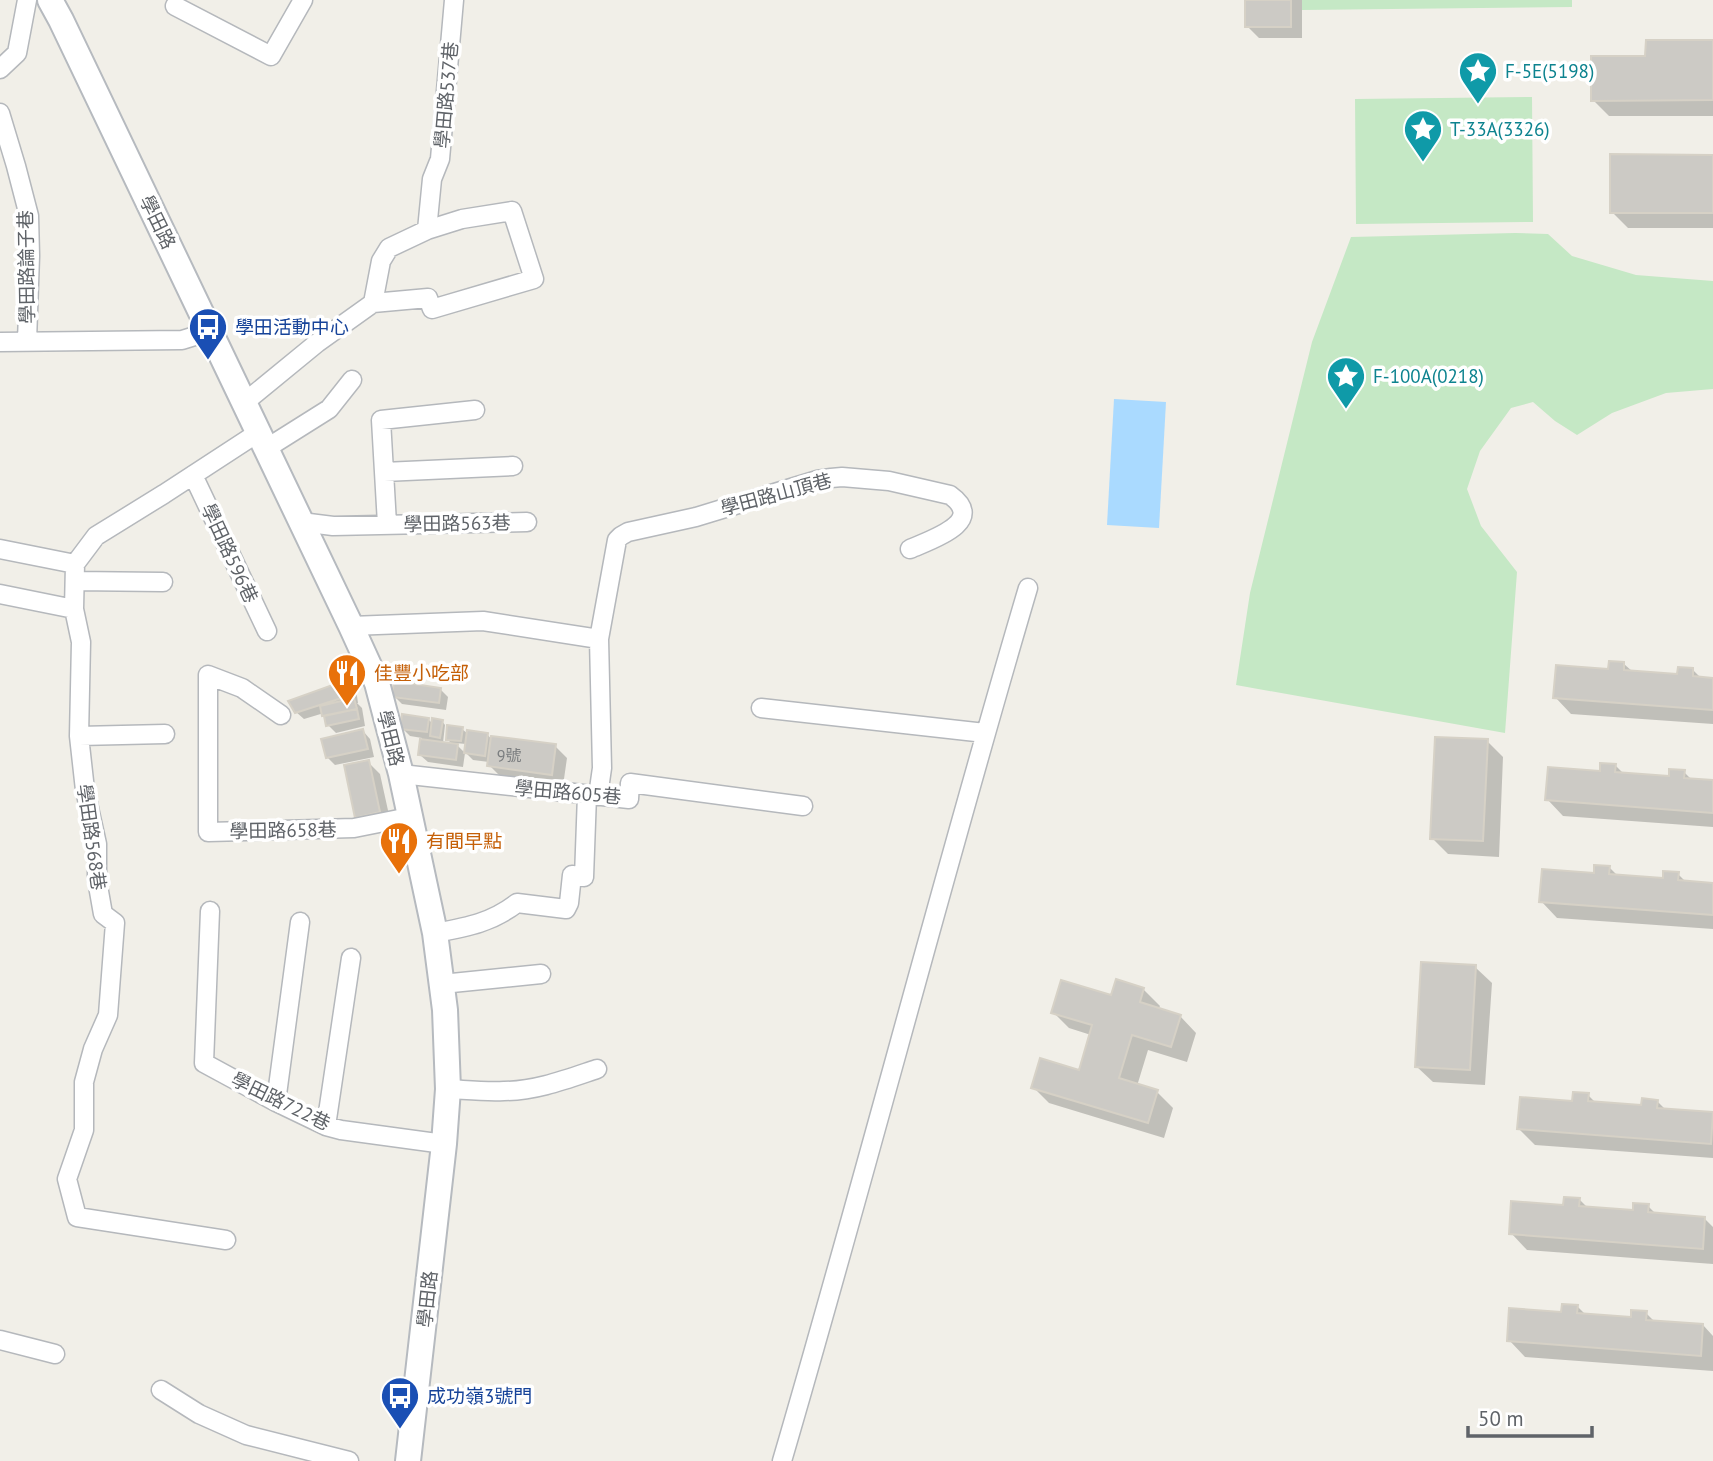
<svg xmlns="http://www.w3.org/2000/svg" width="1713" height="1461" font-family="'PT Sans','Noto Sans TC',sans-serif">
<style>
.green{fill:#c5e8c5}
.water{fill:#aadaff}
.shadow{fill:#0003}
.building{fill:#cccac5;stroke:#d6d1c6;stroke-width:2}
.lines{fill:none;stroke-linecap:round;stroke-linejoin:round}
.street-casing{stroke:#b5b8bc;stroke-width:21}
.secondary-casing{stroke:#b6babf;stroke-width:28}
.street{stroke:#fff;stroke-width:18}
.secondary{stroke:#fff;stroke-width:24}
.labels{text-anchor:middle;stroke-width:7;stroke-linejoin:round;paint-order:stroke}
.number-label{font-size:16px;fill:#7a7d7f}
.culture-label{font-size:19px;fill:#0d838f;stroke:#fff;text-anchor:start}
.street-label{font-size:19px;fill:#5f6368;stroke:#fff}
.transit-label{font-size:19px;fill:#164399;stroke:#fff;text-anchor:start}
.food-label{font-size:19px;fill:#c56008;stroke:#fff;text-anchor:start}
</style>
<rect width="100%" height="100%" fill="#f1efe8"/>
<!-- green -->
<path class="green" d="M1302 0H1572V7L1302 10Z
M1532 97 1533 222 1356 224 1355 99Z
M1515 233 1548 234 1572 256 1636 275 1713 281V389L1666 393 1612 413 1577 435 1555 421 1533 402 1511 408 1480 451 1467 489 1481 526 1517 572 1505 733 1236 685 1250 593 1312 342 1351 237Z"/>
<!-- water -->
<path class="water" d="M1114 399 1166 402 1159 528 1107 525Z"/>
<!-- shadow -->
<path class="shadow" d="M1246 0H1302V38H1259L1247 26Z
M1713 42V116H1609L1593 100Z
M1713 156V228H1628L1612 212Z
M1624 664 1633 672 1679 676 1693 670 1702 679 1713 680V724L1571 714 1555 697Z
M348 681 356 689 358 703H357L362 708 365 726 336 733 328 725 324 713 304 719 296 712Z
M440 689 448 697 446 710 402 704 394 696Z
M428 719 433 724 442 721 445 725 443 743 453 745 447 739 462 729 468 734H487L492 740 555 746 567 758 563 786 501 777 489 765V762L473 760 465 752 466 744 455 743 465 753 463 767 428 762 420 755 422 738 410 736 402 728Z
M363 731 370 739 374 757 335 765 327 757Z
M1487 741 1503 757 1499 857 1448 854 1432 838Z
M368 762 380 774 391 824 369 829 357 817Z
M1615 765 1624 774 1670 778 1684 772 1693 781 1713 782V827L1563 816 1547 799Z
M1609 867 1618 876 1664 880 1678 874 1687 883 1713 885V929L1557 918 1541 901Z
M1475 967 1492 983 1485 1085 1433 1082 1416 1066Z
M1143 989 1160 1006 1158 1010 1180 1016 1196 1033 1187 1062 1148 1050 1137 1086 1157 1092 1173 1108 1164 1138 1049 1103 1033 1087 1080 1072 1091 1035 1069 1028 1053 1012Z
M1588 1095 1597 1104 1643 1107 1657 1101 1666 1110 1713 1114V1158L1535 1145 1519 1129Z
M1579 1199 1588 1208 1634 1212 1648 1206 1657 1215 1704 1218 1713 1227V1264L1527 1250 1511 1233Z
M1577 1306 1586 1315 1632 1319 1646 1313 1655 1322 1703 1325 1713 1336V1371L1525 1357 1509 1340Z"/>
<!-- building -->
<path class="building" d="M1245 0H1291V27H1245Z
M1646 40H1713V100L1591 101V56H1645Z
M1610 154 1713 155V213H1610Z
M1609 661 1624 662V670L1677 674 1678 667 1693 668V676L1713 678V710L1553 698 1556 665 1608 669Z
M349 679 351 695 295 713 288 701Z
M394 681 441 688 439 703 392 697Z
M354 698 357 709 322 716 320 706Z
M357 709 359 719 326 726 324 716Z
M402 714 429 718 427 732 400 729Z
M432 718 443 720 440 738 430 736Z
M447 725 463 727 461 741 446 740Z
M363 729 368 749 326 758 321 739Z
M467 730 488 733 485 756 464 753Z
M491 736 556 744 552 775 487 766Z
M1435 737 1488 739 1483 841 1430 839Z
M420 739 458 744 456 760 418 755Z
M369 760 380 812 355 818 344 765Z
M1600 763 1616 764 1615 772 1669 776V769L1685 770 1684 778 1713 780V813L1545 800 1548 767 1600 771Z
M1594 865 1610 866 1609 874 1663 878V871L1679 872 1678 880 1713 883V915L1539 902 1542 869 1594 873Z
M1421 962 1476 965 1470 1070 1415 1067Z
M1116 979 1144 988 1140 1002 1181 1015 1171 1047 1132 1035 1119 1078 1158 1090 1148 1123 1031 1088 1040 1058 1079 1070 1092 1025 1051 1013 1061 980 1111 995Z
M1573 1092 1589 1093 1588 1101 1641 1105 1642 1098 1658 1100 1657 1108 1713 1112 1711 1144 1517 1129 1520 1097 1572 1101Z
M1564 1197 1580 1198 1579 1206 1633 1210V1203L1649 1204 1648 1212 1705 1217 1703 1249 1509 1234 1511 1201 1563 1205Z
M1562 1304 1578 1305 1577 1313 1631 1317V1310L1647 1311 1646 1320 1703 1324 1701 1356 1507 1341 1509 1308 1561 1312Z"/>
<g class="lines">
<!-- street casing -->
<g class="street-casing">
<path id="street" d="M175 6 271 56 303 0
M0 69 17 53 27 0
M0 113 16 166 29 216 30 256 27 341
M373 303 381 261 389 248 427 230 432 179 440 159 454 0
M0 342 182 340 211 331
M245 402 317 343 373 303 428 298 432 309 534 279 512 211 462 219 427 230
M267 448 329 409 352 380
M384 472 513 466
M193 475 267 631
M301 522 333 526 527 522
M387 524 381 420 475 410
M0 549 75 564
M75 581 163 582
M0 594 74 609
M351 626 483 621 599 639
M761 708 985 733
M281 715 242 688 208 675V832L354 828 409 817
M79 736 165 734
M401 774 629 799 630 783 803 806
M598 796 602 768 599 639 617 540 621 536 628 532 696 517 817 480 831 478 842 477 889 481 950 495C988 522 930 540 910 549
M210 911 204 1063 276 1102 326 1126 341 1130 444 1144
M435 933C467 927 491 923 517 903L566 909 569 903 572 875 584 877 587 795
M442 984 541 974
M448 1089C467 1090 486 1092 504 1091 536 1091 567 1079 597 1069
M276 1102 300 922
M326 1126 351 958
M226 1240 77 1217 67 1179 84 1130V1082L93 1049 108 1015 115 923 103 914 97 880V844L85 790 79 736 81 642 74 609 75 564 96 536 164 494 259 432
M0 1340 55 1354
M161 1390 199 1414 246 1435 349 1461
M782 1461C867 1171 942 878 1028 588"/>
</g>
<!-- secondary casing -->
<g class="secondary-casing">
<path id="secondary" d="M50 0 61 20 351 626 377 683 401 774 435 933 445 1010 448 1089 444 1144 408 1461"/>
</g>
<!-- street -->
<use href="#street" class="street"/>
<!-- secondary -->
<use href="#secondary" class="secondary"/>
</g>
<!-- icons -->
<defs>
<g id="sight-pin" transform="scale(2.0125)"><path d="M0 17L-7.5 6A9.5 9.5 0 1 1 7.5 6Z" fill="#0f9aa8" stroke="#fff"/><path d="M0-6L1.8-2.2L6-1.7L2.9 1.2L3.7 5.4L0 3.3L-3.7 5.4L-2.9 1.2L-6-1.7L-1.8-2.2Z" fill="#fff"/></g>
<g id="bus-pin" transform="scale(2.0125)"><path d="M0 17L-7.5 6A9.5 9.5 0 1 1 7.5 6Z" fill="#1a4fb4" stroke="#fff"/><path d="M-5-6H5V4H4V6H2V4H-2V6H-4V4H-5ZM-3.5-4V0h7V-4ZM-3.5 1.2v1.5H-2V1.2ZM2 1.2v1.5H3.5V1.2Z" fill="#fff"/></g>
<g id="restaurant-pin" transform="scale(2.0125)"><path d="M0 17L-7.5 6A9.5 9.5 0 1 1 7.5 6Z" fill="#e8710a" stroke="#fff"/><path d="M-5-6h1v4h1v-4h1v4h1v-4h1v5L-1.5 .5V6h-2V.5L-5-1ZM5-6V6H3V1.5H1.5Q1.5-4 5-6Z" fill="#fff"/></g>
</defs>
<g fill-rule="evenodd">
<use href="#sight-pin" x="1478" y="71"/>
<use href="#sight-pin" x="1423" y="129"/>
<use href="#bus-pin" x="208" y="327"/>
<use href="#sight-pin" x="1346" y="376"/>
<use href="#restaurant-pin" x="347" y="673"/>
<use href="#restaurant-pin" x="399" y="841"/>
<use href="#bus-pin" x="400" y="1396"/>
</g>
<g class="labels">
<!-- number labels -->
<g class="number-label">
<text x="509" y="761">9號</text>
</g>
<!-- culture labels -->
<g class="culture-label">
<text x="1505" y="78">F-5E(5198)</text>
<text x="1450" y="136">T-33A(3326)</text>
<text x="1373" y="383">F-100A(0218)</text>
</g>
<!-- street labels -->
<g class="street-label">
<text transform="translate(446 95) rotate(-85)" y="7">學田路537巷</text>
<text transform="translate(158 222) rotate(64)" y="7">學田路</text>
<text transform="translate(26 267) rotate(-91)" y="7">學田路論子巷</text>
<text transform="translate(776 494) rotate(-15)" y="7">學田路山頂巷</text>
<text transform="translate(457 523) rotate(-1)" y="7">學田路563巷</text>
<text transform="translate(230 553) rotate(65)" y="7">學田路596巷</text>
<text transform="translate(391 738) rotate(76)" y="7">學田路</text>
<text transform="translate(568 792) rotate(5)" y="7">學田路605巷</text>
<text transform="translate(283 830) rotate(-1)" y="7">學田路658巷</text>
<text transform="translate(92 837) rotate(82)" y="7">學田路568巷</text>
<text transform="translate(281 1101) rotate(26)" y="7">學田路722巷</text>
<text transform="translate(427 1299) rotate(-84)" y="7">學田路</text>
</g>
<!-- transit labels -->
<g class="transit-label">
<text x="235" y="334">學田活動中心</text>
<text x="427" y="1403">成功嶺3號門</text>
</g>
<!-- food labels -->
<g class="food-label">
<text x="374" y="680">佳豐小吃部</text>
<text x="426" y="848">有間早點</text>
</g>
</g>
<!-- scale -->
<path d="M1468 1426v10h124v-10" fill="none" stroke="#5f6368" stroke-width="3.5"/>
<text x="1478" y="1426" font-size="21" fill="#5f6368" stroke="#ffffff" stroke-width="5" paint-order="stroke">50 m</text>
</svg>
